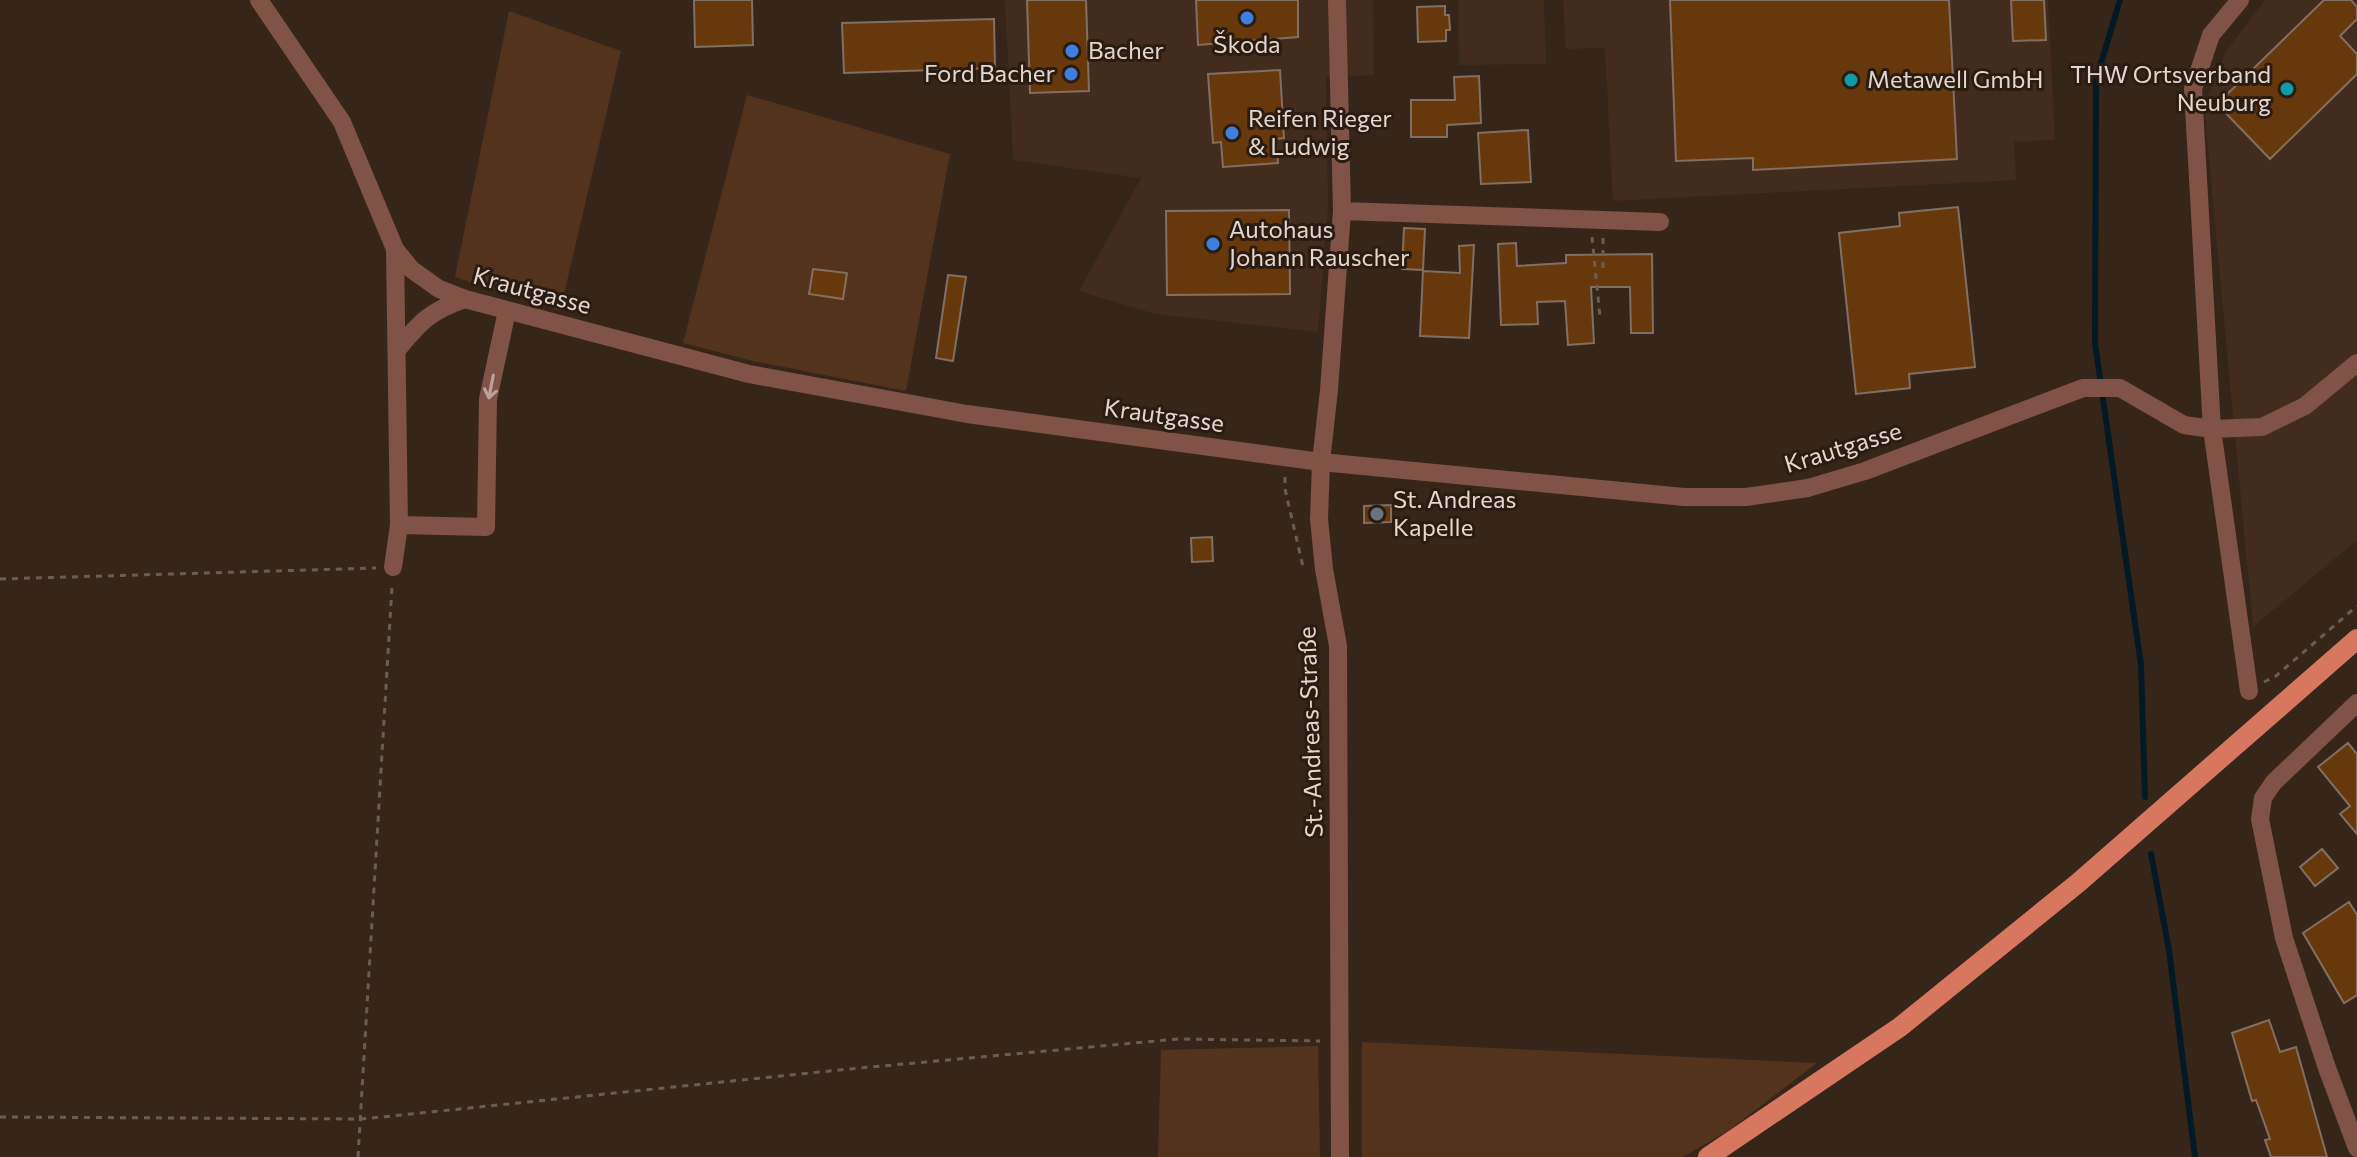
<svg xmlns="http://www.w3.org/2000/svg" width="2357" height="1157" font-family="Commissioner,sans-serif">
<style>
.built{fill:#422c1d}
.green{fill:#53331c}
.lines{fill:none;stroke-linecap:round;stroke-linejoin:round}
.stream{stroke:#051925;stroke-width:6}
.building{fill:#68380d;stroke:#826f62;stroke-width:2}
.path{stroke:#6c5d53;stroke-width:3;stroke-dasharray:6 6;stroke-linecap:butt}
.minor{stroke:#815246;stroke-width:18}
.major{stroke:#d7775f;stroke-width:20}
.oneway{stroke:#bba299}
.shop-dot{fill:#3f7fe0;stroke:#2b1c11;stroke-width:3}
.culture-dot{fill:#0f9aa8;stroke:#2b1c11;stroke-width:3}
.worship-dot{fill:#6b7280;stroke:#2b1c11;stroke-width:3}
.labels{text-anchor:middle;stroke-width:6;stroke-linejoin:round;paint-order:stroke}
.poi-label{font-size:24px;fill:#e2d7d0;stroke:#2b1c11;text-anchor:start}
.street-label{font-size:24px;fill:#e2d7d0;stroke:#2b1c11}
</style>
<rect width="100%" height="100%" fill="#36261a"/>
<!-- built -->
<path class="built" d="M1005 0H1373L1374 75 1326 77 1328 206 1318 332 1155 314 1079 291 1141 178 1013 160Z
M1458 0H1544L1546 64 1459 65Z
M1563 0H2048L2055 140 2014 142 2016 180 1613 201 1605 48 1566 49Z
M2265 0H2357V540L2253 627 2204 106 2226 51Z"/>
<!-- green -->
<path class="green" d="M509 11 621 51 560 311 455 277Z
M747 95 950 154 906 391 753 361 683 343Z
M1362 1042 1817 1063 1728 1131 1683 1157H1362Z
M1318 1046 1320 1157H1158L1161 1050Z"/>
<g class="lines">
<!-- stream -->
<path class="stream" d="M2120 0 2096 80 2095 343 2141 665 2145 797
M2151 854 2169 950 2195 1157"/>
</g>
<!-- building -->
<path class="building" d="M694 0H752L753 45 695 47Z
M1027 0H1086L1089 91 1030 93Z
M1196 0H1298V37L1198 45Z
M1670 0H1949L1957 159 1753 170V158L1676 161Z
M2011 0H2044L2046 40 2013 41Z
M2324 0H2351L2357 7V19L2340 36 2357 54V74L2270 159 2217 104Z
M1445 6V15H1449L1450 30H1446V41L1418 42 1417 7Z
M994 19 995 68 844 73 842 23Z
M1280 70 1284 138 1276 139 1278 163 1223 167 1221 142 1213 143 1208 74Z
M1479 76 1481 123 1447 125V137H1411V100H1455L1454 77Z
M1528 130 1531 182 1481 184 1478 133Z
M1958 207 1975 367 1909 374 1910 388 1856 394 1839 233 1900 226 1899 213Z
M1289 210 1290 294 1167 295 1166 211Z
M1404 228 1425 229 1423 270 1402 269Z
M1516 243 1517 266 1566 263V255L1652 254 1653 333H1631L1630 287H1591L1594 343 1568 345 1565 301 1537 302 1538 324 1501 325 1498 244Z
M1474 245 1469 338 1420 336 1423 271 1460 273 1459 246Z
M813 269 847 273 843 299 809 294Z
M948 275 966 277 953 361 936 358Z
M1391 505V522L1364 523V506Z
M1212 537 1213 561 1192 562 1191 538Z
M2348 743 2357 754V834L2340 814 2350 806 2318 767Z
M2322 849 2338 868 2315 886 2300 867Z
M2349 902 2357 915V995L2344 1003 2303 933Z
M2269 1020 2280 1052 2296 1047 2327 1157H2271L2265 1140 2270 1139 2256 1100 2252 1101 2232 1033Z"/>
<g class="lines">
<!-- path -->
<path class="path" d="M1592 237 1600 317
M1603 238V274
M1285 477V489L1304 571
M0 579 376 568
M2264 682 2276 676 2357 606
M0 1117 362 1119 849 1069 1178 1039 1320 1041
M358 1157 392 586"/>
<!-- minor -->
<path class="minor" d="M259 0 342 122 395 249 411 269 439 289 465 299 749 374 967 414 1321 462 1684 497H1746L1808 488 1865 471 2083 388H2120L2184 425 2212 429 2262 427 2305 406 2357 363
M1337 0 1342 211 1329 390 1321 462 1319 519 1324 569 1338 646 1340 1157
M2240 0 2211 35 2193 89 2212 429 2249 691
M1342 211 1660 222
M397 350C420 322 430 311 465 299
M399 525 486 527 488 399 507 311
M393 567 399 525 395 249
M2357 703 2274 782 2263 798 2260 819 2284 938 2327 1068 2357 1148"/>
<!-- major -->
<path class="major" d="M1708 1157 1900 1027 2078 883 2357 639"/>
</g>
<!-- one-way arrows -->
<defs><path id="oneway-shaft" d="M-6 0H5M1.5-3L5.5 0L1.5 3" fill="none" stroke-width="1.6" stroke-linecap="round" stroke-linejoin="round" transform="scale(2)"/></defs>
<use class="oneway" href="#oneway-shaft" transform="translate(491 387) rotate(101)"/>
<!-- markers -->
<g class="shop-dot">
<circle cx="1247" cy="18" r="8"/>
<circle cx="1072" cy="51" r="8"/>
<circle cx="1071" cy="74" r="8"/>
<circle cx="1232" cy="133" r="8"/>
<circle cx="1213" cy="244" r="8"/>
</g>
<g class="culture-dot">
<circle cx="1851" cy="80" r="8"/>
<circle cx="2287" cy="89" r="8"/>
</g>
<circle class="worship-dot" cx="1377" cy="514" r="8"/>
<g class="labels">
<!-- poi labels -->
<g class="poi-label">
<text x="1247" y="53" text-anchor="middle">Škoda</text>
<text x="1088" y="59">Bacher</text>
<text x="1055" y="82" text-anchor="end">Ford Bacher</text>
<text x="2271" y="83" text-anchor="end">THW Ortsverband<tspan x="2271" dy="28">Neuburg</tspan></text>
<text x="1867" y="88">Metawell GmbH</text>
<text x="1248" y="127">Reifen Rieger<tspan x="1248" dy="28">&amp; Ludwig</tspan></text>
<text x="1229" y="238">Autohaus<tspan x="1229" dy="28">Johann Rauscher</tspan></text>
<text x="1393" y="508">St. Andreas<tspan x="1393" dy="28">Kapelle</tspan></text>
</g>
<!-- street labels -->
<g class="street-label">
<text transform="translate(532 291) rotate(15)" y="8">Krautgasse</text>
<text transform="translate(1164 416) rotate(8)" y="8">Krautgasse</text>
<text transform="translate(1843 448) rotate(-17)" y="8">Krautgasse</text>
<text transform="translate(1311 732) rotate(-92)" y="8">St.-Andreas-Straße</text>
</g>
</g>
</svg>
